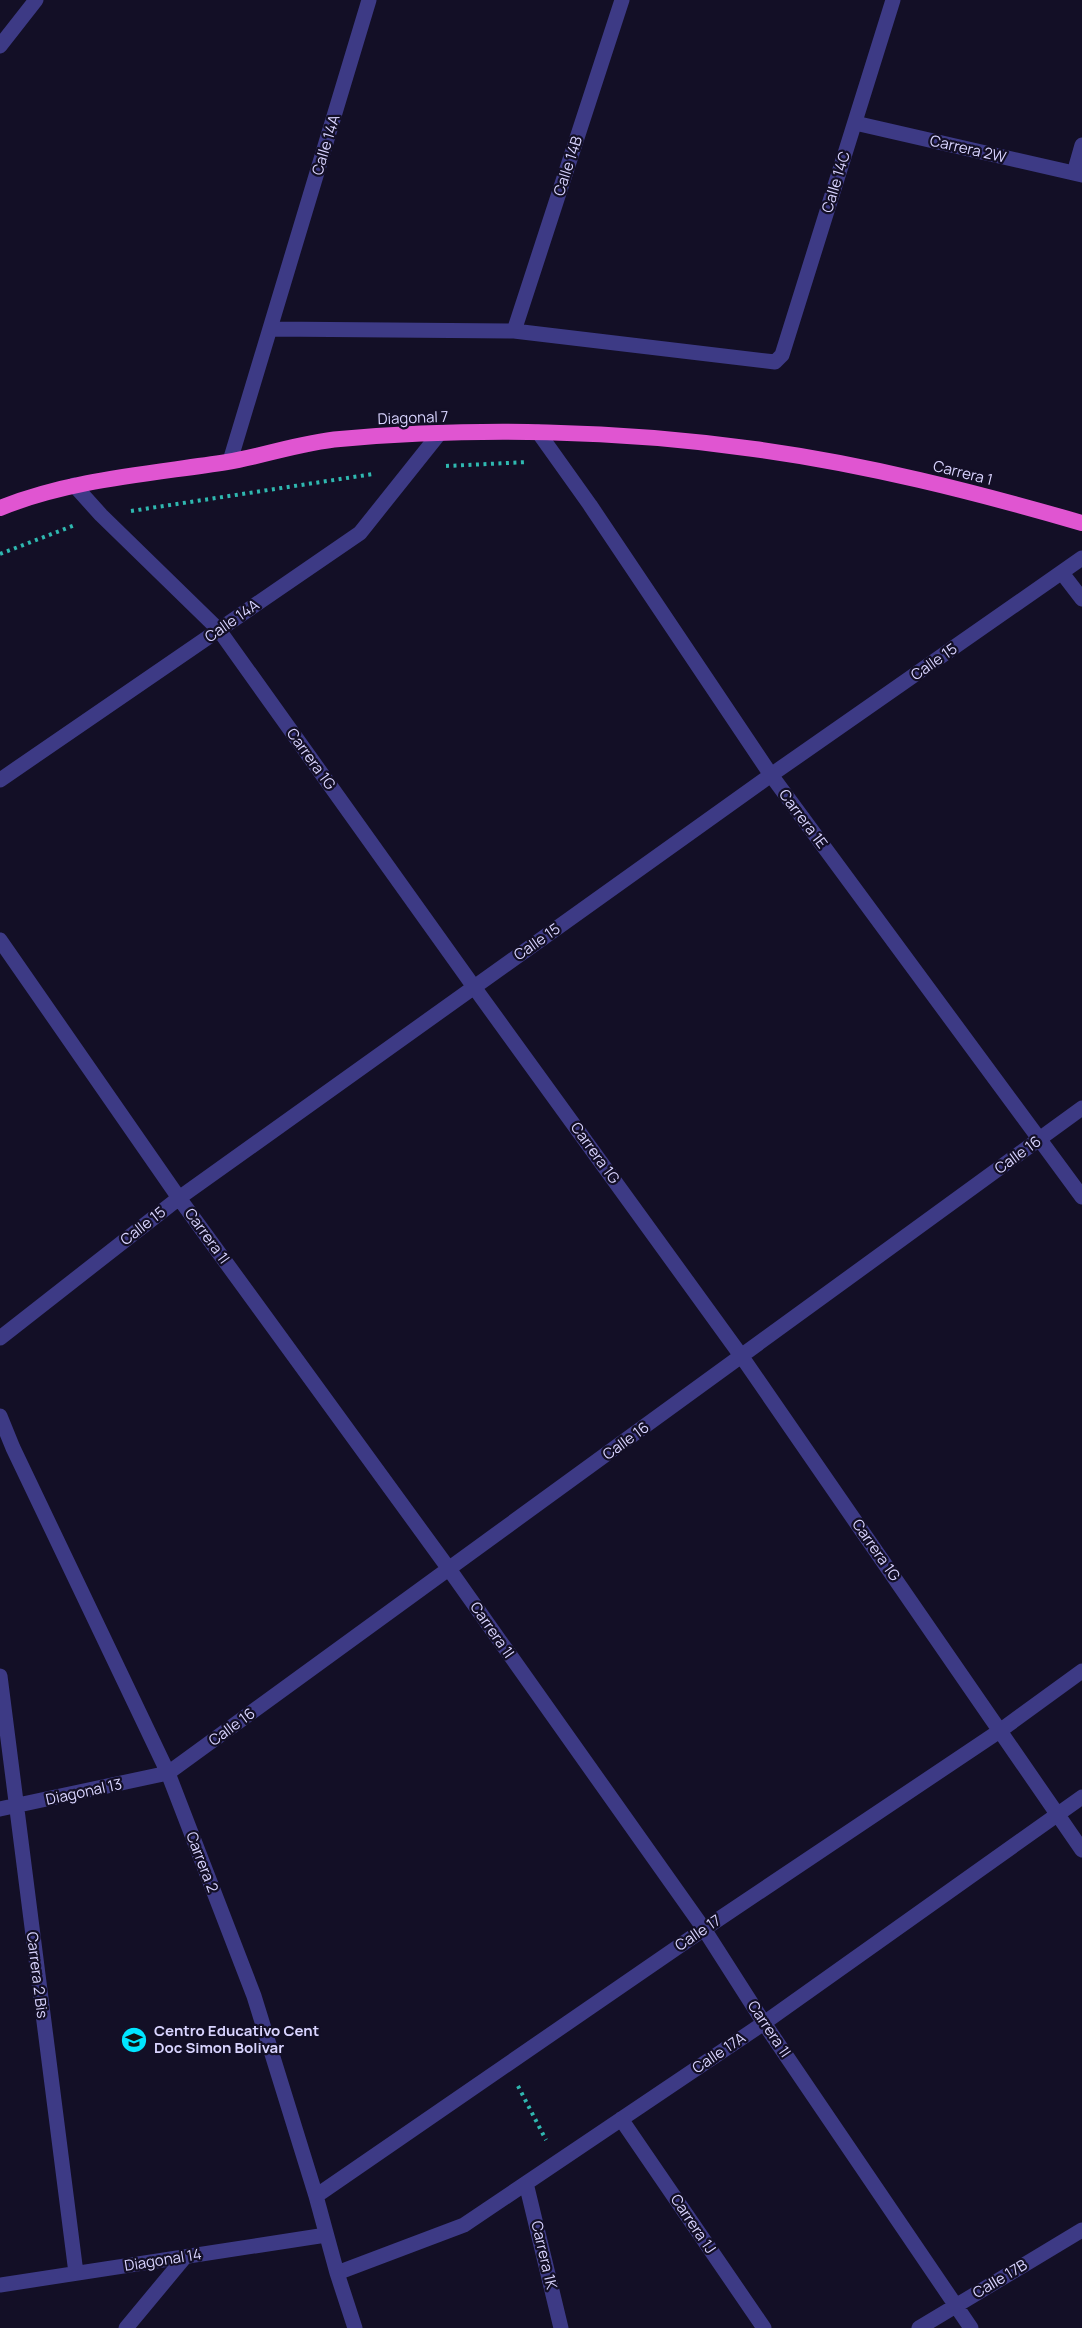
<svg xmlns="http://www.w3.org/2000/svg" width="1082" height="2328" font-family="Manrope,sans-serif">
<style>
.lines{fill:none;stroke-linecap:round;stroke-linejoin:round}
.path{stroke:#2fb8b0;stroke-width:4;stroke-dasharray:3 4.5;stroke-linecap:butt}
.minor{stroke:#3d3a85;stroke-width:15}
.trunk{stroke:#e055d1;stroke-width:16}
.labels{text-anchor:middle;stroke-width:4.5;stroke-linejoin:round;paint-order:stroke}
.street-label{font-size:15px;fill:#d9d4ff;stroke:#130f26}
.poi-label{font-size:15px;font-weight:bold;fill:#d9d4ff;stroke:#130f26;text-anchor:start}
</style>
<rect width="100%" height="100%" fill="#130f26"/>
<g class="lines">
<!-- path -->
<path class="path" d="M446 466 528 462
M131 511 373 474
M0 554 75 525
M518 2086 546 2140"/>
<!-- minor -->
<path class="minor" d="M0 46 36 0
M855 123 1082 175
M1074 173 1082 145
M271 329 514 331 775 362 782 355 893 0
M514 331 622 0
M538 432 590 505 771 775 1082 1197
M230 461 369 0
M74 485 101 515 219 630 474 987 742 1357 1082 1850
M1062 573 1082 599
M0 780 360 533 439 434
M0 940 179 1198 449 1569 704 1929 764 2023 971 2328
M0 1338 179 1198 771 775 1082 558
M0 1416 13 1448 168 1773 254 1996 316 2196 337 2273 355 2328
M0 1676 76 2273
M0 1809 168 1773 1082 1108
M621 2119 764 2328
M526 2183 561 2328
M316 2196 704 1929 1001 1730 1082 1671
M337 2273 464 2225 764 2023 1082 1797
M0 2285 326 2235
M126 2328 185 2257
M919 2328 1082 2230"/>
<!-- trunk -->
<path class="trunk" d="M0 508C72 479 150 474 227 462 264 456 302 442 340 439 475 427 620 430 754 449 865 464 975 492 1082 523"/>
</g>
<!-- icons -->
<defs>
<g id="school-disc" transform="scale(1.35)"><circle r="9.5" fill="#00e5ff" stroke="#130f26"/><path d="M0-5L7-2L0 1L-7-2ZM-4 1L0 2.5L4 1V4Q0 6-4 4Z" fill="#111"/></g>
</defs>
<g fill-rule="evenodd">
<use href="#school-disc" x="134" y="2040"/>
</g>
<g class="labels">
<!-- street labels -->
<g class="street-label">
<text transform="translate(326 145) rotate(-73)" y="5">Calle 14A</text>
<text transform="translate(968 149) rotate(13)" y="5">Carrera 2W</text>
<text transform="translate(568 166) rotate(-72)" y="5">Calle 14B</text>
<text transform="translate(836 182) rotate(-73)" y="5">Calle 14C</text>
<text transform="translate(413 418) rotate(-2)" y="5">Diagonal 7</text>
<text transform="translate(963 473) rotate(14)" y="5">Carrera 1</text>
<text transform="translate(232 621) rotate(-35)" y="5">Calle 14A</text>
<text transform="translate(934 662) rotate(-35)" y="5">Calle 15</text>
<text transform="translate(311 759) rotate(54)" y="5">Carrera 1G</text>
<text transform="translate(803 819) rotate(53)" y="5">Carrera 1E</text>
<text transform="translate(537 942) rotate(-35)" y="5">Calle 15</text>
<text transform="translate(595 1153) rotate(54)" y="5">Carrera 1G</text>
<text transform="translate(1018 1155) rotate(-36)" y="5">Calle 16</text>
<text transform="translate(143 1226) rotate(-38)" y="5">Calle 15</text>
<text transform="translate(207 1236) rotate(54)" y="5">Carrera 1I</text>
<text transform="translate(626 1441) rotate(-36)" y="5">Calle 16</text>
<text transform="translate(876 1550) rotate(55)" y="5">Carrera 1G</text>
<text transform="translate(492 1630) rotate(55)" y="5">Carrera 1I</text>
<text transform="translate(232 1727) rotate(-36)" y="5">Calle 16</text>
<text transform="translate(84 1792) rotate(-12)" y="5">Diagonal 13</text>
<text transform="translate(202 1862) rotate(69)" y="5">Carrera 2</text>
<text transform="translate(698 1933) rotate(-34)" y="5">Calle 17</text>
<text transform="translate(37 1975) rotate(83)" y="5">Carrera 2 Bis</text>
<text transform="translate(769 2029) rotate(56)" y="5">Carrera 1I</text>
<text transform="translate(719 2053) rotate(-34)" y="5">Calle 17A</text>
<text transform="translate(693 2224) rotate(56)" y="5">Carrera 1J</text>
<text transform="translate(544 2255) rotate(77)" y="5">Carrera 1K</text>
<text transform="translate(163 2260) rotate(-9)" y="5">Diagonal 14</text>
<text transform="translate(1000 2279) rotate(-31)" y="5">Calle 17B</text>
</g>
<!-- poi labels -->
<g class="poi-label">
<text x="154" y="2036">Centro Educativo Cent<tspan x="154" dy="17">Doc Simon Bolivar</tspan></text>
</g>
</g>
</svg>
